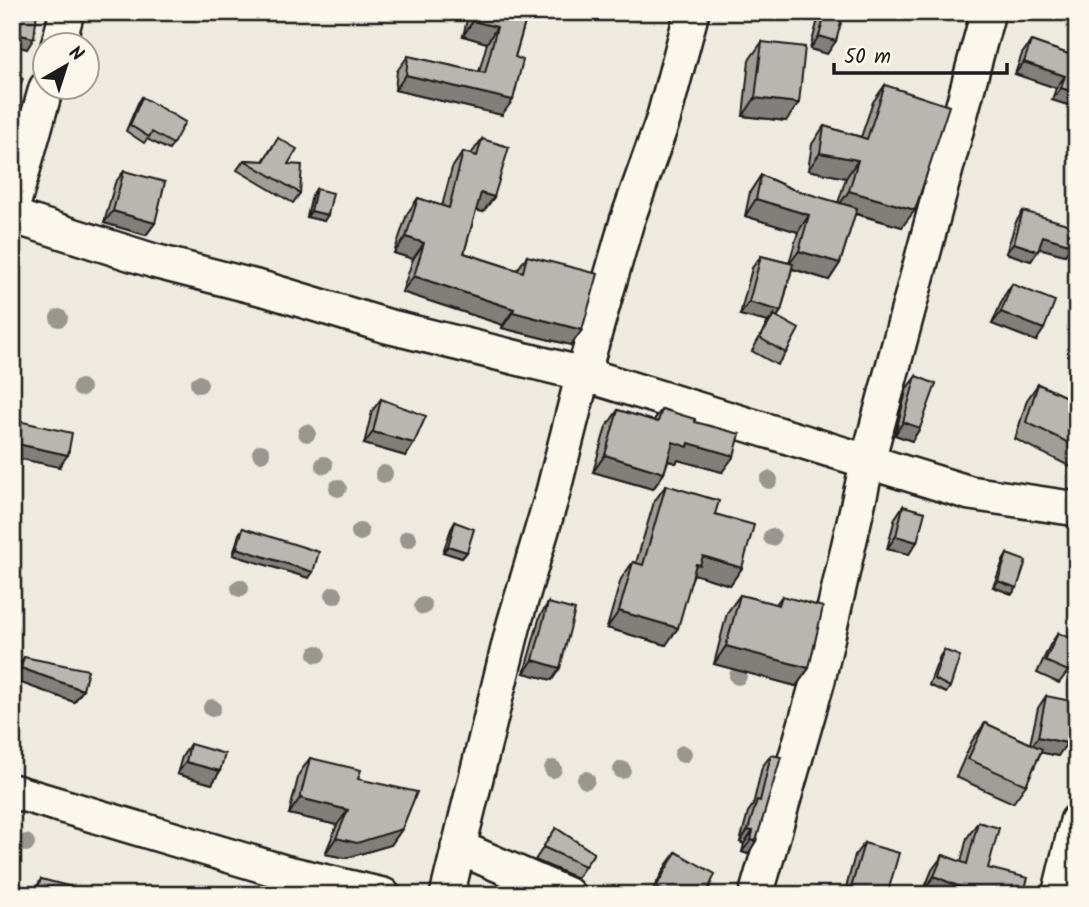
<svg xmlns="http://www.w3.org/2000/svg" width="1089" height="907" font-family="Kalam,sans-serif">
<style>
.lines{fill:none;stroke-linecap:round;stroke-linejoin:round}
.minor-casing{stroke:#1c1c1c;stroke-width:38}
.minor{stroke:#fbf7ec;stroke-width:33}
.tree{fill:#98968f}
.wall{fill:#9f9d96;stroke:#1c1c1c;stroke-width:2}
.shaded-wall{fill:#827f7a;stroke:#1c1c1c;stroke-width:2}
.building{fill:#b9b6af;stroke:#1c1c1c;stroke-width:2}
</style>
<rect width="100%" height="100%" fill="#eeeadf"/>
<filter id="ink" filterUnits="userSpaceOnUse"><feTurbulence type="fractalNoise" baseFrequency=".0143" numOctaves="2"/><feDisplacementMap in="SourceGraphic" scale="14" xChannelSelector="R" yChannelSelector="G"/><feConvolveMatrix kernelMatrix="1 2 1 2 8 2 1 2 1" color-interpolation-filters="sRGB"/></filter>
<g filter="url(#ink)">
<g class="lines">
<!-- minor casing -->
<g class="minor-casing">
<path id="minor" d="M58 46 67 12
M12 209 46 88
M12 216 154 261 268 290 387 326 583 374 970 493 1077 509
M12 791 284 872 383 895
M458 847 568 895
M447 895 514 624 552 496 583 374 627 221 663 120 692 12
M756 895 818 680 868 460 988 12
M1059 895 1077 821"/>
</g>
<!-- minor -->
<use href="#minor" class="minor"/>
</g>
<!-- trees -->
<g class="tree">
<circle cx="59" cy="318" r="9"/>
<circle cx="199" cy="384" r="9"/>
<circle cx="81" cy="388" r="9"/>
<circle cx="307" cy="433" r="9"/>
<circle cx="261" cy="453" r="9"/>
<circle cx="324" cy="465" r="9"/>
<circle cx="384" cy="474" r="9"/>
<circle cx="769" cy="480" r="9"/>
<circle cx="338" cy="488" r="9"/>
<circle cx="360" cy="532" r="9"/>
<circle cx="772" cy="537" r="9"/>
<circle cx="408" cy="539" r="9"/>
<circle cx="240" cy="588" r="9"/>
<circle cx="334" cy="595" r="9"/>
<circle cx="423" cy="606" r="9"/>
<circle cx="317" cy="654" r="9"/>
<circle cx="738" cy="676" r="9"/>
<circle cx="212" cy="708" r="9"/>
<circle cx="683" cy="754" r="9"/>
<circle cx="553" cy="769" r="9"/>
<circle cx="622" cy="770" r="9"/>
<circle cx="586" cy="780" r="9"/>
<circle cx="26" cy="843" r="9"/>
</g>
<!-- wall -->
<path class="wall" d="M469 12H528L515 57 502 115 395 90 397 71 408 56 479 72 487 43 463 36Z
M820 12H844L827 54 810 49Z
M1031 41 1077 57V108L1052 100 1056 88 1015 74 1022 54Z
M762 42 786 121 743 116 749 60Z
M885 85 902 227 855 214 840 263 829 280 792 269 781 311 777 317 786 353 777 365 752 351 768 322 740 315 752 268 761 256 789 263 798 232 745 216 750 192 761 175 792 189 838 203 846 178 808 170 812 144 824 126 861 137 873 102Z
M142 97 173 144 169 150 147 139 144 143 126 131 138 103Z
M278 138 300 193 293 203 237 170 244 160 263 161Z
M482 139 494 197 483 212 476 210 464 253 517 270 527 256 571 345 502 328 503 325 402 292 413 259 394 253 407 214 418 198 442 206 452 168 463 152 471 154Z
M124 171 155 223 146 235 104 223 115 183Z
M316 189 324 221 307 217 312 195Z
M1023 211 1072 245 1065 255 1039 248 1031 261 1006 253 1016 222Z
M1012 284 1036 341 992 324 1004 296Z
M916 376 920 428 912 441 895 435 907 388Z
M1038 384 1077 402V470L1015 439 1027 400Z
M381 399 414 443 406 456 364 444 372 411Z
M662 409 695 422 722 472 678 460 676 463 668 461 664 473 653 489 593 472 606 427 618 410 653 421Z
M18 421 59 467 12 457V429Z
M666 485 715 514 742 568 730 585 694 574 666 645 607 628 621 579 633 562 636 563 654 502Z
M903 506 909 554 887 549 895 518Z
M455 522 467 552 462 558 443 552 451 529Z
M243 528 309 578 233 555 239 534Z
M1007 554 1012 594 993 587 1003 561Z
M740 595 776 604 782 596 809 668 796 686 714 664 727 613Z
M548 603 552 680 524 673 540 616Z
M1058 633 1068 671 1059 683 1037 673 1050 645Z
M944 650 950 687 946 693 929 685 940 656Z
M24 657 83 690 74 702 13 680 16 670Z
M1046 696 1058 756 1041 752 1026 785 1013 803 956 777 972 741 985 723 1030 744 1038 708Z
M190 744 220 771 212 784 177 774 182 757Z
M771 755 756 841 748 854 742 852 744 844 740 842 748 812 753 805 762 767Z
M310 758 358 779 402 829 391 845 346 858 325 854 337 825 289 814 299 774Z
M978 822 988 868 1023 895H930L923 892 932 870 943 855 961 862 967 838Z
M556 828 594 853 577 878 535 860Z
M864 843 887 895H844L855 855Z
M676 852 706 895H650L667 864Z
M41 879 87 895H12V890L17 884 35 890Z"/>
<!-- shaded-wall -->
<path class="shaded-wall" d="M473 21 497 27 487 43 463 36Z
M12 33 34 38 27 49 12 45Z
M819 36 836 41 827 54 810 49Z
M1024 62 1065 76 1056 88 1015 74Z
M406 75 513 100 502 115 395 90Z
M1061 88 1077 93V108L1052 100Z
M755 98 799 103 786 121 743 116Z
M820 153 858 160 846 178 808 170Z
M849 191 915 210 902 227 837 208Z
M481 193 494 197 483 212 470 209Z
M756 199 809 215 798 232 745 216Z
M113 211 155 223 146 235 104 223Z
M311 211 328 215 324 221 307 217Z
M1043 236 1072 245 1065 255 1035 247Z
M406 237 424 243 413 259 394 253Z
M1014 243 1038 251 1031 261 1006 253Z
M799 251 840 263 829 280 787 267Z
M414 276 514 309 503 325 402 292Z
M749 302 781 311 773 323 774 315 768 322 740 315Z
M513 312 582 330 571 345 502 328Z
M1001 312 1044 329 1036 341 992 324Z
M903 422 920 428 912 441 895 435Z
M373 432 414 443 406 456 364 444Z
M673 442 689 443 734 456 722 472 678 460 676 463 662 459Z
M13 443 68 455 59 467 12 457V444Z
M605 455 664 473 653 489 593 472Z
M896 536 917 542 909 554 887 549Z
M448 546 467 552 462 558 443 552Z
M237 548 313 572 309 578 233 555Z
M703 556 742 568 730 585 694 574 684 581Z
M998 581 1017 588 1012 594 993 587Z
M619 611 678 628 666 645 607 628Z
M726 646 809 668 796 686 714 664Z
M533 660 560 668 552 680 524 673Z
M21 668 83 690 74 702 13 680Z
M1038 737 1067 743 1058 756 1029 750Z
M186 762 220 771 212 784 177 774Z
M300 798 348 810 337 825 289 814Z
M402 829 391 845 346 858 325 854 336 838Z
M748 830 753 831 744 844 740 842Z
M751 840 756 841 748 854 742 852Z
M934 876 963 888 958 895H930L923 892Z"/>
<!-- building -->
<path class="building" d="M13 12H37L34 38 12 33Z
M476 12H528L515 57 523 60 513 100 406 75 408 56 485 73 497 27 473 21Z
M826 12H844L836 41 819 36Z
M1031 41 1077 57V93L1061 88 1065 76 1024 62Z
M762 42 805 47 799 103 755 98Z
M12 74 23 78 12 106Z
M885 85 949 106 915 210 849 191 858 160 820 153 824 126 867 139Z
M142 97 185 122 173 144 152 132 149 137 130 125Z
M278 138 297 149 288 164 302 165 300 193 244 160 264 161Z
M482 139 509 147 494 197 481 193 464 253 523 272 527 256 598 274 582 330 513 312 514 309 414 276 424 243 406 237 418 198 449 208 463 152 477 156Z
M124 171 165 182 155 223 113 211Z
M761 175 792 189 857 208 840 263 799 251 809 215 756 199Z
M316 189 333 193 328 215 311 211Z
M1023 211 1077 227 1072 245 1043 236 1038 251 1014 243Z
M761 256 793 264 781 311 749 302Z
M1012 284 1055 301 1044 329 1001 312Z
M774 315 799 329 786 353 760 338Z
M916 376 936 384 920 428 903 422Z
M1038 384 1077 402V447L1026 422Z
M381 399 426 416 414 443 373 432Z
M662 409 695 419V422L740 434 734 456 689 443 688 447 673 442 664 473 605 455 618 410 658 422Z
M18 421 72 433 68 455 13 443Z
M666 485 719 501 715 514 754 525 742 568 703 556 700 565 696 564 678 628 619 611 633 562 643 565Z
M903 506 925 512 917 542 896 536Z
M455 522 474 529 467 552 448 546Z
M243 528 319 552 313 572 237 548Z
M1007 554 1026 561 1017 588 998 581Z
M740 595 779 605 782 596 823 607 809 668 726 646Z
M548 603 575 610 560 668 533 660Z
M1058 633 1077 641V652L1068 671 1045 661Z
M944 650 960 656 950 687 934 679Z
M24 657 88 670 83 690 21 668Z
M1046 696 1076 702 1067 743 1038 737Z
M985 723 1042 749 1026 785 968 759Z
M190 744 225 754 220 771 186 762Z
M771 755 781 757 756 841 751 840 753 831 748 830 757 800 760 801Z
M310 758 361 770 358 779 417 792 402 829 357 843 336 838 348 810 300 798Z
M978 822 999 828 988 868 1028 878 1023 895H1003L996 893 995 895H961L963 888 934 876 943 855 967 864Z
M556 828 594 853 585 866 543 847Z
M864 843 899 853 887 895H849Z
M676 852 715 874 706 895H670L656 887Z
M41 879 88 891 87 895H14L17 884 37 890Z"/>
</g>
<!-- margin -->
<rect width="1089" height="907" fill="none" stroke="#fbf7ec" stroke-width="42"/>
<rect x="21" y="21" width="1047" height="865" fill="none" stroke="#1c1c1c" stroke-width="2.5" filter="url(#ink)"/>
<!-- north arrow -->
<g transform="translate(66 66) rotate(39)"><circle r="33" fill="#fbf7ec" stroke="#a29f99" stroke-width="2"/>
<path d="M0-5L12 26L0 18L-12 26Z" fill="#1c1c1c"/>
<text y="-10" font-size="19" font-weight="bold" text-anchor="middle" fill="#1c1c1c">N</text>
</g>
<!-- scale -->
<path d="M834 63v10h173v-10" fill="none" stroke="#1c1c1c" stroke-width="3.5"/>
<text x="844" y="63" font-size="21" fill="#1c1c1c" stroke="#fbf7ec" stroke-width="5" paint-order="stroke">50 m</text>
</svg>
